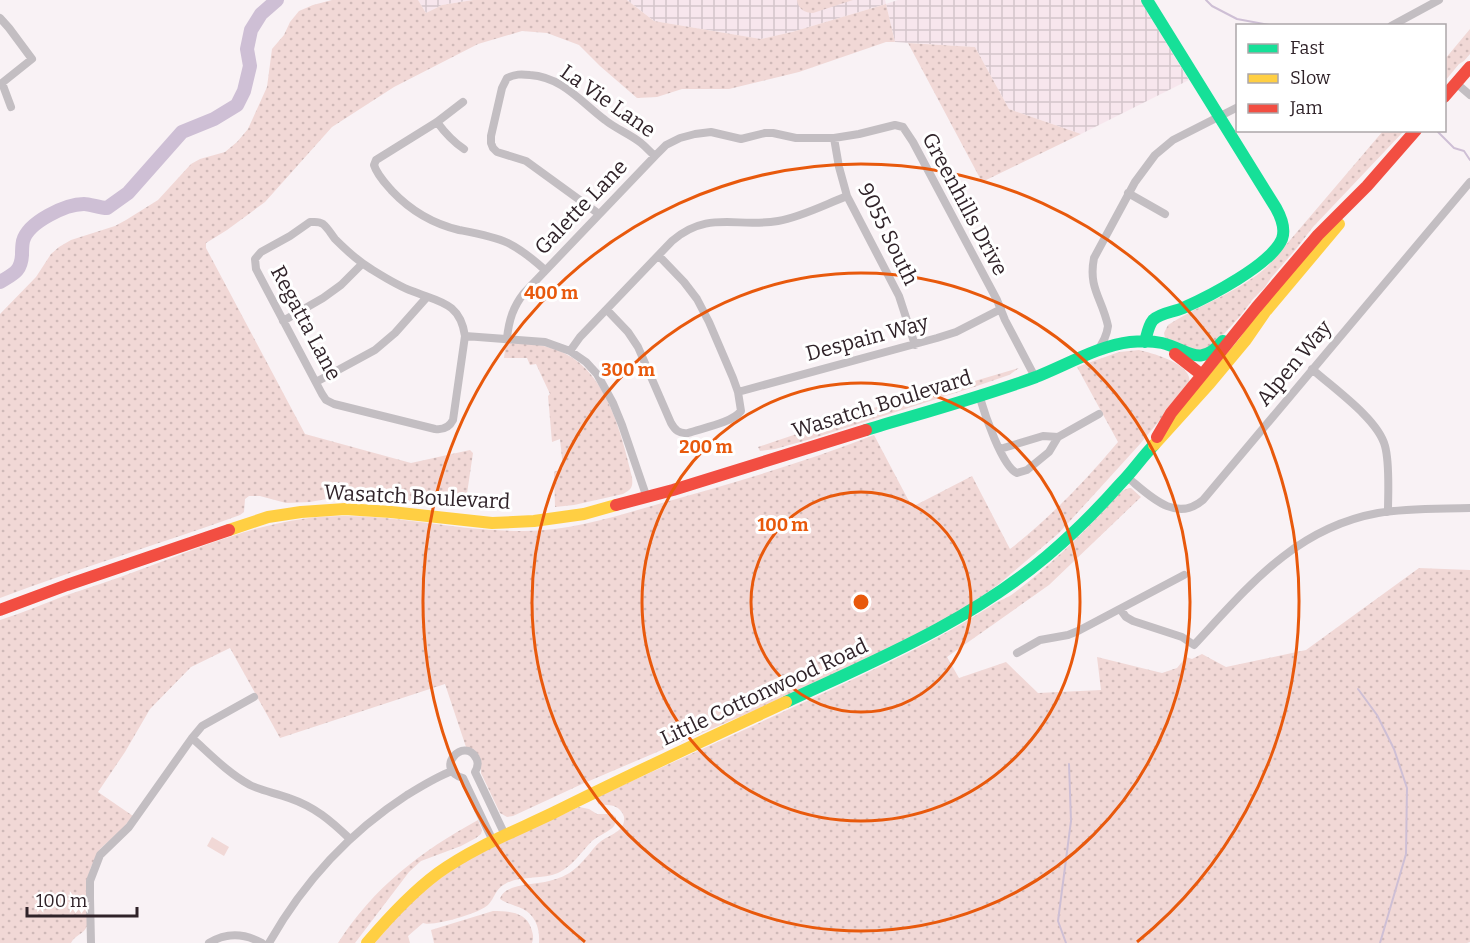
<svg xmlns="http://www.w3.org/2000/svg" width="1470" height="943" font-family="Bitter,serif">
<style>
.industrial{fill:url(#industrial-grid)}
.grass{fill:url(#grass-dots)}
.pitch{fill:#f1d8d6}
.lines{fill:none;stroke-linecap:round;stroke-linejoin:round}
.stream{stroke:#cebfd5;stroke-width:2}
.river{stroke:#cebfd5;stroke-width:14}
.street{stroke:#c3bec2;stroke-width:8}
.fast{stroke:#16e098;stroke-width:12}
.slow{stroke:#ffcf43;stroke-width:12}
.jam{stroke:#f24e42;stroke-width:12}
.ring{fill:none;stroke:#e8590c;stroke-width:3}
.labels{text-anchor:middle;stroke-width:6;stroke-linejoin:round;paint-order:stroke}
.street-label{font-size:21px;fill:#302329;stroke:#fff}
.centre{fill:#e8590c;stroke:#fff;stroke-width:3}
.ring-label{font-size:18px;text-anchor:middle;font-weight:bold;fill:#e8590c;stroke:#fff;stroke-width:6;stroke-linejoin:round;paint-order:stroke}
</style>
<defs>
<pattern id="industrial-grid" width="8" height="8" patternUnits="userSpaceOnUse" patternTransform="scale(1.5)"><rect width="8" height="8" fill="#f7e6ed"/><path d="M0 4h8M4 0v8" fill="none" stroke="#d4c5cb"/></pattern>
<pattern id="grass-dots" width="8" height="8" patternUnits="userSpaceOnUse" patternTransform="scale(1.5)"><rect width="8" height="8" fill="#f1d8d6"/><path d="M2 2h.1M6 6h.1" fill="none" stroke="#cfb9b8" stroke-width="1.8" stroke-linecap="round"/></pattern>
</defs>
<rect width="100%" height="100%" fill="#f9f2f5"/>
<!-- industrial -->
<path class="industrial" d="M418 0H473L442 5 426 13Z
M627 0H885L886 4 898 0H1140L1189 80 1081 134 1009 109 975 47 895 42 886 4 792 32 761 39 654 21Z"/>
<!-- grass -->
<path class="grass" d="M332 0H418L426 13 442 5 473 0H627L654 21 761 39 792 32 886 4 895 42H886L799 72 729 89H682L657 97 637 98 600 66 579 45 547 33 522 31 478 44 394 87 332 127 265 202 227 230 206 243V248L305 434 411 463 470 450 473 453 465 507 332 498 310 502 286 503 260 496H249L245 499 244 512 240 515C160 544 79 568 0 598V314L36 277 51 254 59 247 71 240 115 226 126 220 158 200 191 164 200 159 225 152 237 142 248 129 267 87 272 49 284 35 290 22 299 11 313 5Z
M797 0H853L813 13C805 13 798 9 797 0Z
M1470 29V54L1464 61 1459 64 1445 81V59Z
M908 43 975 47 1009 109 1081 134 982 182Z
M1383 131H1404L1313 227 1296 249 1271 278 1265 287 1253 299 1241 315 1215 344 1204 351 1192 350 1165 338 1164 333 1168 325C1201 304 1239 292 1268 266Z
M506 342C523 343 540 344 557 350 606 368 621 432 632 477 633 487 632 489 623 494L574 505 555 507 554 472 563 468 560 439 552 442 548 396 550 394 536 364 530 365 527 358H504Z
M1139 350C1152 353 1185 362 1189 377 1190 381 1189 383 1188 386L1140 444 1059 533 999 584 964 609 889 649 786 697 582 784 513 816 507 817 500 813 481 773V762L466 747 445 684 280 738 230 648 191 667 150 709 125 752 98 792 133 816 122 829 100 849 91 867 88 877 87 926C84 934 75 935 71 943H0V620C22 613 43 604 64 596 90 587 116 579 142 569 194 550 246 527 302 519 375 508 446 531 520 531 568 532 616 516 662 503 734 483 805 462 874 435L912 507 972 476 1010 549C1051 517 1085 481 1118 442L1077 367 1119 352Z
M1019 368 1009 375 974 387 811 439 775 449 760 451 758 447 873 408 968 383Z
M1129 488H1131L1141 497 1049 585 947 657 959 678 1006 662 1038 693 1101 690 1097 657 1162 673 1177 668 1186 657 1192 659 1202 654 1226 667 1306 650 1419 568 1470 570V942L1467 943H539C540 929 536 916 523 909 515 905 507 904 500 899 504 883 535 885 549 881 570 876 577 868 590 853 593 849 596 845 600 842 608 835 626 832 624 817 623 813 620 809 616 807 610 804 604 806 598 804L597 797C684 757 771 718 858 677 904 655 950 633 994 604 1000 600 1008 598 1014 593 1054 563 1088 528 1122 491Z
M579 807 589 809 597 814H612L616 817C616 821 616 822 614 826 610 831 598 836 592 841 581 852 573 866 558 873 542 880 520 875 505 884 495 889 495 898 488 905 480 913 433 927 423 923L408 936 410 943H375L400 913 431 885 458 866 485 850Z
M478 820 482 830 481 834 476 838 461 846 421 861 409 872 355 943H338C373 888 421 851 478 820Z
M493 911C508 911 526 912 531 928 533 934 534 937 532 943H434L431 930Z"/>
<!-- pitch -->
<path class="pitch" d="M212 837 229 847 224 856 207 846Z"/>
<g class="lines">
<!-- stream -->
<path class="stream" d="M1206 0 1212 6 1237 19 1275 26
M1438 132 1454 148 1464 151 1470 160
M1358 689 1377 715 1394 749 1407 788 1406 854 1380 943
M1066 943 1058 921 1071 821 1069 764"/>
<!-- river -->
<path class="river" d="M0 282C13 274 21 272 22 255 22 251 22 246 23 241 28 222 66 204 84 204 90 204 100 208 107 208L128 193 182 132 214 119 237 105 244 91 250 66 247 49 251 30 261 14 277 0"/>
<!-- street -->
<path class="street" d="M0 18 9 28 32 59 2 83 11 107
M1391 26 1439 0
M1456 83 1470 95
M463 102 437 122 376 160 374 165C377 175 385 183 392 191 410 210 434 224 459 230 475 233 493 236 508 243 522 250 534 260 545 270
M437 122C445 133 452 141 464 149
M834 138 839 167 847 196 899 296 915 345
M1128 193 1165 214
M599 214 526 161 497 152 493 148 491 143V136L502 88 507 78C515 74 521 74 530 75 562 77 581 102 605 120 616 129 630 134 641 143 646 147 650 152 655 156
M310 222C315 222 319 221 323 224 328 228 331 234 335 239 346 250 358 261 371 269 384 277 398 286 412 291 439 302 460 302 465 336L453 420C449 428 443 430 435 429L334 404 326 400 322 394 256 269 255 259 261 252 290 236Z
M607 310 628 332 638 347 671 423C675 430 679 434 688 433 702 428 732 423 741 411L738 392 733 378 709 322 697 299 684 282 659 256
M283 321 323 298 341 285 362 264
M465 336 545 342 570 351 586 362 597 374 613 403 622 425 647 498
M507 338C509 320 513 307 524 293L655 156 666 145 680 138 695 134 711 132 741 139 765 133H773L796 138H834L859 134 895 125 903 127 913 142 997 300 1005 320 1035 377
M570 351 580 337 672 241C708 210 736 228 778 221 801 217 824 205 847 196
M1097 351C1103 343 1107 335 1108 326 1102 298 1088 288 1094 258L1135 182 1155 155 1173 140 1238 107
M1312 369C1333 388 1378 419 1385 446 1390 464 1388 492 1388 512
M316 382 375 350 395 333 427 297
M738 392 937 338 956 332 1001 309
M979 395C984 412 1002 467 1017 473L1027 470 1049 452 1058 437 1099 414
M1000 449 1043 436 1058 437
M1127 477C1148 494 1175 524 1203 500L1470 182
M1120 609 1126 617 1133 621 1182 637 1194 645C1248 587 1295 528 1378 513 1408 508 1439 509 1470 508
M1017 653 1040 640 1068 635 1078 631 1184 575
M192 738C210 754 228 773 250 785 262 791 276 793 289 798 315 807 330 820 350 839
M493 841 463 778C433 769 464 736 476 758 479 763 478 767 475 772L505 835
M91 943 90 898V881L100 855 129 827 192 738 202 726 254 697
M209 943C227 932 244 933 262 943
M269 943C303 883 350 832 407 795 422 786 436 777 452 771"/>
<!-- fast -->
<path class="fast" d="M1145 342C1147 335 1148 326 1153 320 1160 313 1174 312 1183 308 1208 297 1271 265 1282 239 1286 228 1281 217 1276 208L1147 0
M866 430C922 413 981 397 1036 377 1064 366 1101 345 1130 342 1140 341 1153 341 1162 343 1188 349 1199 369 1223 341
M786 702C876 660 969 622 1047 556 1073 534 1098 509 1121 483 1133 471 1142 457 1154 445"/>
<!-- slow -->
<path class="slow" d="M1210 383 1245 341 1265 312 1339 224
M1154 445 1210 383
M229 530 268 517 301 512 345 509 391 512 492 523 534 521 584 514 616 505
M367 943C389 917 411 893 438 873 474 847 516 831 555 812 631 774 709 738 786 702"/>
<!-- jam -->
<path class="jam" d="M1444 97 1470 67
M1202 375 1256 308 1318 235 1367 186 1416 130
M1157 437 1171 413 1202 375 1175 354
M616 505 673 490 866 430
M0 610 67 585 229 530"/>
</g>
<!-- distance rings -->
<g class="ring">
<circle cx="861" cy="602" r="110"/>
<circle cx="861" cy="602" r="219"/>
<circle cx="861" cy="602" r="329"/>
<path d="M585 942A438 438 0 1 1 1137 942"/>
</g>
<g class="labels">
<!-- street labels -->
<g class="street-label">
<text transform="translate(608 101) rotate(35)" y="7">La Vie Lane</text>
<text transform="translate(965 204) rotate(62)" y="7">Greenhills Drive</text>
<text transform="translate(581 207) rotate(-46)" y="7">Galette Lane</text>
<text transform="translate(888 234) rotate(64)" y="7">9055 South</text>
<text transform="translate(306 323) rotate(62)" y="7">Regatta Lane</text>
<text transform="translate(867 338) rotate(-15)" y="7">Despain Way</text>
<text transform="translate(1294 363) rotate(-50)" y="7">Alpen Way</text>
<text transform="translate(882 404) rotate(-17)" y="7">Wasatch Boulevard</text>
<text transform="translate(417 497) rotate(3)" y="7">Wasatch Boulevard</text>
<text transform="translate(764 692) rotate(-25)" y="7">Little Cottonwood Road</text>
</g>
</g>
<circle cx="861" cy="602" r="9" class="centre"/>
<g class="ring-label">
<text x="551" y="299">400 m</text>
<text x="628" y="376">300 m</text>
<text x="706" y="453">200 m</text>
<text x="783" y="531">100 m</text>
</g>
<!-- legend -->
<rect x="1236" y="24" width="210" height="108" fill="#ffffff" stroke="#aca7a9" stroke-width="1.5"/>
<rect x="1248" y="44" width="30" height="9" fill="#16e098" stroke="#aca7a9" stroke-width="1.5"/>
<text x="1290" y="54" font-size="18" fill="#302329">Fast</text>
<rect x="1248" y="74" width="30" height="9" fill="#ffcf43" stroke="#aca7a9" stroke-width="1.5"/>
<text x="1290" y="84" font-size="18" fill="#302329">Slow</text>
<rect x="1248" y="104" width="30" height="9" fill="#f24e42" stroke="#aca7a9" stroke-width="1.5"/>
<text x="1290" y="114" font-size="18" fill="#302329">Jam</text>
<!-- scale -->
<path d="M27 907v9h110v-9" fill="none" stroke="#302329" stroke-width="3"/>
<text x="36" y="907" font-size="18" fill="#302329" stroke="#ffffff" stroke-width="4.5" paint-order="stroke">100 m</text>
</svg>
